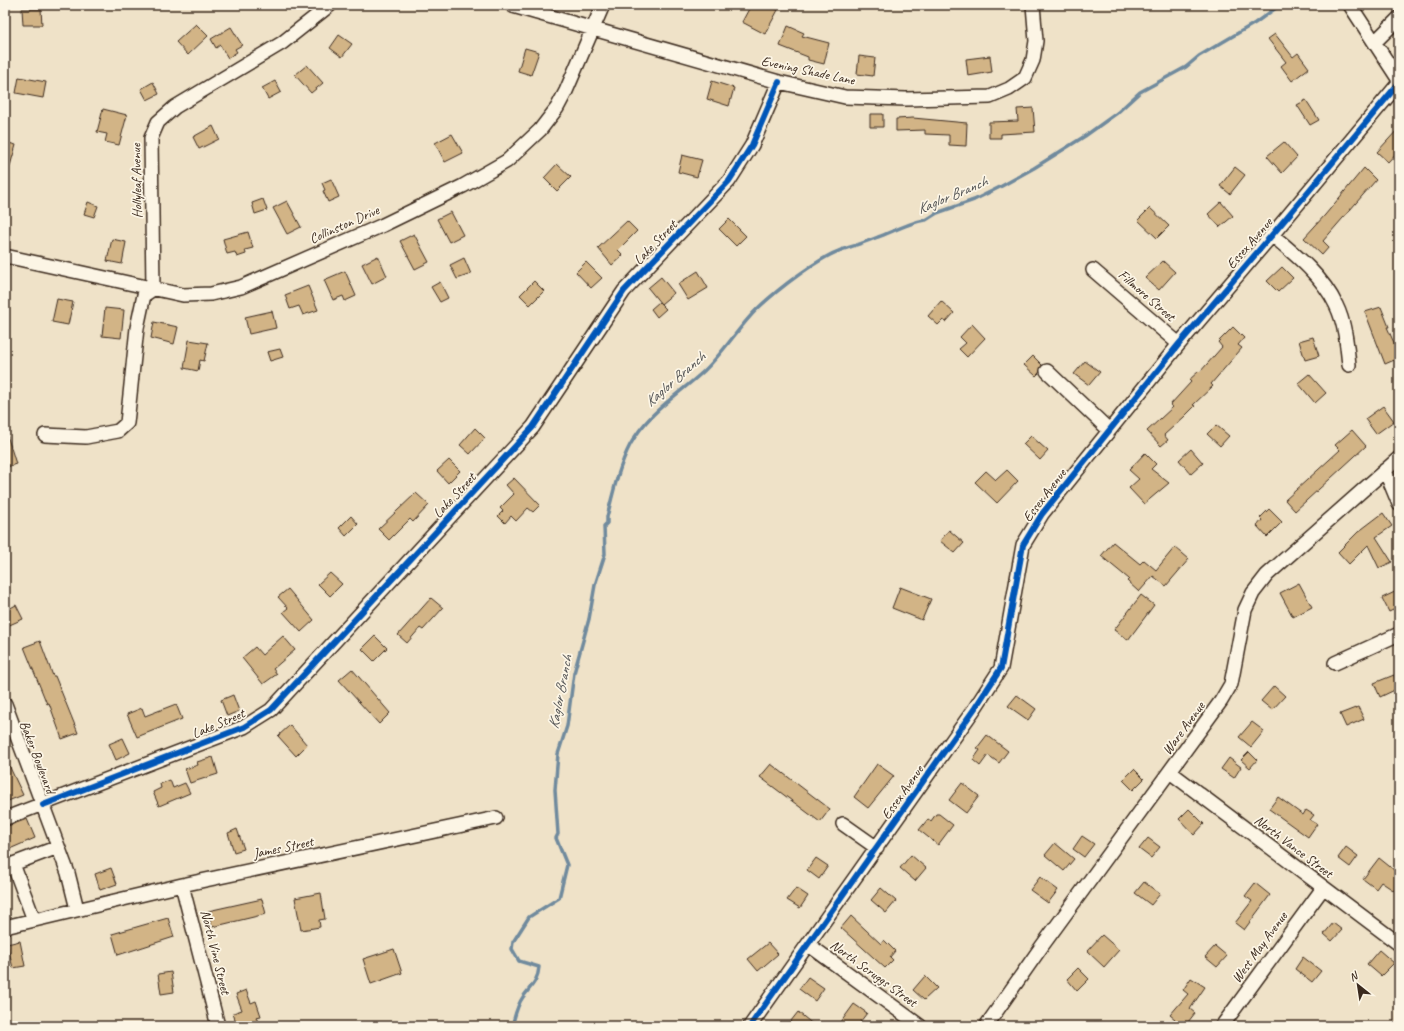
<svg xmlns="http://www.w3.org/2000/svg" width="1404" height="1031" font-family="Caveat,sans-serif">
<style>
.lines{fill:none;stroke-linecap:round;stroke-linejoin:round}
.stream{stroke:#708a9d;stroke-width:3.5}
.building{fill:#d2b486;stroke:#3b2a1e}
.minor-casing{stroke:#3b2a1e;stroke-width:16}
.minor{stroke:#fcf5e5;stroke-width:13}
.cycleway-casing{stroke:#fcf5e5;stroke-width:8}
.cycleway{stroke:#0057b8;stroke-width:6}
.labels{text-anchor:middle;stroke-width:3.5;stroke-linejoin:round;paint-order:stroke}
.street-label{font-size:14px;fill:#3b2a1e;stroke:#fcf5e5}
.water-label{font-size:15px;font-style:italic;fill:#515253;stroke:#fcf5e5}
</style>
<rect width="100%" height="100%" fill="#efe2c8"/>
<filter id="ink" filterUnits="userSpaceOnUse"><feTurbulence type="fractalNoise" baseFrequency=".025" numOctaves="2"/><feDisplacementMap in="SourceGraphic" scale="8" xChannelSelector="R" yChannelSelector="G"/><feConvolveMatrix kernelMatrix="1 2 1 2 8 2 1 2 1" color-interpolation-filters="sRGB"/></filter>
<g filter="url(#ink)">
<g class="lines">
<!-- stream -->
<path class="stream" d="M512 1026C515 1016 517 1005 523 997 531 986 538 981 539 967L519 961 512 949 513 942 529 917 559 898 567 865 556 838 558 834 555 790 558 754 567 726 574 673 589 619 595 585 605 554 604 526 607 523V517C613 493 619 466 630 445 648 412 678 395 704 371 724 352 738 328 757 309 777 290 821 255 847 248 857 245 868 241 878 237 890 233 915 220 926 220L937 213 974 200 1000 187 1034 168 1085 136 1117 113 1140 92 1186 67 1199 56 1255 23 1280 5"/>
</g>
<!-- building -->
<path class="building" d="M751 5H767L778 10 765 34 742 22Z
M22 9H41L42 25H23Z
M196 24 208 36 188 55 176 42Z
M788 26 804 33 802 36 829 43 824 64 808 60V57L780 46Z
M231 27 242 45 235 49 237 52 228 58 220 45 216 48 211 39Z
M1275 34 1293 57 1298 53 1309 68 1292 81 1281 66 1286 62 1268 39Z
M339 35 352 44 342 57 330 48Z
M525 48 539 52 531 75 518 71Z
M859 56 875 58 873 76 857 74Z
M990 56 992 72 968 76 966 59Z
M307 65 323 83 311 93 295 75Z
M19 77 46 82 43 98 16 93Z
M275 81 281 92 268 99 262 88Z
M712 81 734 88 729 106 707 99Z
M153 82 159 94 147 100 141 89Z
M1306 100 1319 120 1310 125 1297 105Z
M1033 108 1035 132 1001 134V138H989V122L1018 121 1017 109Z
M103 109 127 115 119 145 105 142 107 134 97 132Z
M870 114H883V127H870Z
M913 118 967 123 966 146 949 145V135L925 134V130L896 131V119Z
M213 126 219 139 199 149 193 137Z
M1399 128V150L1388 162 1377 152Z
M452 134 463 153 445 162 435 143Z
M5 142 16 145 8 173H5Z
M1284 142 1297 157 1282 173 1267 156Z
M682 155 702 160 697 177 678 172Z
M557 164 571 177 557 191 544 178Z
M1235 167 1245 175 1230 194 1220 186Z
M1364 168 1376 180 1323 241 1329 247 1322 255 1304 238 1325 215Z
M331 179 339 197 328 202 323 191 325 190 322 183Z
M263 199 267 210 255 214 252 203Z
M287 201 301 227 287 234 273 208Z
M88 202 98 206 94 217 84 214Z
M1221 202 1233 216 1220 227 1208 214Z
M1150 208 1169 226 1157 238 1138 220Z
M451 212 463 235 449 242 437 219Z
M729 219 746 236 736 246 719 229Z
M627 221 637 231 618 250 623 255 612 265 598 248Z
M248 232 253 248 245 250 246 254 237 257 235 252 227 254 223 239Z
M414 234 429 262 415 269 400 241Z
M112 239 126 242 122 264 107 261Z
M378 256 387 276 372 284 362 264Z
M464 258 471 274 457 279 450 265Z
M1163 261 1175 272 1159 290 1145 278Z
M586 262 602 278 591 288 576 272Z
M1282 267 1293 278 1278 292 1267 281Z
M345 271 356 296 345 301 343 296 333 300 324 280Z
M698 271 708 288 688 300 678 284Z
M661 277 674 293 661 304 648 288Z
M534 281 544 291 530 305 520 295Z
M440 282 448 298 440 302 431 287Z
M308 286 318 310 303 315 299 306 290 309 285 295Z
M57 299 73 302 68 325 52 322Z
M941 301 954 313 946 322 943 320 938 325 928 316Z
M659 302 666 309 657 317 651 309Z
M1381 307 1389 327H1387L1399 354V358L1385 364 1365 312Z
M105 308 124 310 121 338 102 336Z
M272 311 276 328 249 334 245 317Z
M154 322 178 327 174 344 151 338Z
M972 324 985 338 967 357 959 349 966 343 960 337Z
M1233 327 1244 338 1238 345 1242 348 1211 384 1213 386 1193 405 1195 406 1184 417 1164 435 1168 440 1161 446 1147 431 1173 407 1170 405 1191 382 1189 380 1199 371 1200 372 1222 347 1218 342Z
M1313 337 1319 356 1305 360 1299 341Z
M189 340 208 343 204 361 200 360 198 371 184 368Z
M280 349 283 357 270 361 267 352Z
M1033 356 1042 365 1039 373 1036 376 1024 365Z
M1085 361 1100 372 1089 385 1074 374Z
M1309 374 1326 393 1315 403 1298 383Z
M1383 406 1394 421 1376 434 1365 419Z
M1216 425 1229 436 1220 446 1207 434Z
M475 428 485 438 470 454 460 445Z
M1352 430 1366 446 1295 511 1285 500 1340 450 1335 445Z
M5 435H7L16 464 7 467 5 459Z
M1031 436 1048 451 1040 460 1023 444Z
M1191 449 1203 463 1191 474 1179 460Z
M1145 453 1156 464 1151 469 1169 483 1144 504 1129 488 1139 479 1129 470Z
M449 460 460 471 448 483 437 471Z
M1007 470 1018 481 997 503 975 482 986 471 996 480Z
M514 478 540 505 533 512 528 508 516 521 511 516 505 523 498 516 503 511 500 508 514 494 506 485Z
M416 493 429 505 413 522 410 519 389 540 378 529Z
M1269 509 1282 522 1267 537 1257 526 1262 520 1260 518Z
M1383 513 1392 526 1376 537 1392 562 1379 568 1368 545 1349 564 1338 552 1358 532Z
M351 516 358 524 346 536 339 528Z
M949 530 964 543 955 553 940 541Z
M1113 542 1140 564 1144 560 1156 570 1175 547 1189 559 1166 586 1153 576 1139 592 1127 581 1129 579 1101 556Z
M330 573 342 584 330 596 318 584Z
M1299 583 1312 607 1293 617 1280 593Z
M900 587 931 599 922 620 892 608Z
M288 589 314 620 301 632 283 612 288 608 278 597Z
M1399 590V607L1389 612 1382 598Z
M1141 595 1154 605 1128 640 1114 630Z
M431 598 443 608 423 630 420 628 407 643 398 635Z
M16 605 23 619 5 627V611Z
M283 636 295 650 273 669 277 674 263 684 242 658 255 647 262 655Z
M375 636 387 648 374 661 362 649Z
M40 641 53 676H55L78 733 62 739 49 703 47 704 24 647Z
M352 669 390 713 379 724 339 680Z
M1394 675 1399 688 1380 697 1374 683Z
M1274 686 1285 696 1272 710 1261 701Z
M233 695 239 711 227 716 221 700Z
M1017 695 1036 709 1028 720 1008 706Z
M176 704 182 719 137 737 127 714 142 708 145 716Z
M1358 707 1364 719 1346 727 1340 714Z
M1252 722 1264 731 1251 747 1239 737Z
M290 725 307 745 296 756 278 736Z
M987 735 1008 751 999 763 988 755 980 766 973 760 980 750 977 748Z
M123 738 130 753 116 760 109 744Z
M1249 752 1257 760 1250 768 1241 760Z
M5 757 23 795 8 801 5 794Z
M213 757 218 774 190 783 185 769 198 765 197 762Z
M1229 758 1241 767 1234 778 1221 769Z
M771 764 830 809 820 822 760 777Z
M877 764 894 776 868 808 854 797Z
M1134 769 1144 779 1133 790 1123 780Z
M170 780 173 788 185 783 190 793 159 806 153 792 161 788 160 784Z
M962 783 979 796 966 813 949 800Z
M1278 797 1303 815 1306 810 1314 815 1310 820 1317 824 1308 837 1269 809Z
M1189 809 1204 824 1194 835 1179 819Z
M936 814H939L953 825 938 845 919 830 928 819 931 821Z
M27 819 35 838 5 851V827Z
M237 829 244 849 234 852 228 833Z
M1082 836 1094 844 1084 857 1073 849Z
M1148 838 1160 847 1151 858 1139 849Z
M1055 843 1074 859 1064 871 1045 855Z
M1346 847 1358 856 1350 867 1338 858Z
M911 855 926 868 915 881 900 868Z
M816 858 828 866 819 879 807 870Z
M1379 858 1399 874V894L1381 882 1376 889 1363 879Z
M111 868 117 884 100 890 95 874Z
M1040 877 1058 890 1048 903 1030 890Z
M1144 882 1160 894 1151 905 1135 893Z
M1255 883 1270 895 1244 930 1235 923 1252 901 1245 896Z
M796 888 808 896 800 908 787 900Z
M881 888 896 901 886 913 871 900Z
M321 893 325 919 319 920 320 927 301 930 295 898Z
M262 899 266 914 212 927 208 911Z
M851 916 881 944 884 940 895 951 890 957 893 960 885 968 841 928Z
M168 918 174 937 118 955 112 934Z
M1333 923 1342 930 1332 941 1324 934Z
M1102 935 1119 950 1104 967 1087 951Z
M20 941 25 966 13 968 7 944Z
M768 943 778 954 758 971 748 959Z
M1215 946 1227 956 1217 967 1205 957Z
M394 949 402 973 371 984 363 959Z
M1379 950 1394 963 1381 976 1367 964Z
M1303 957 1321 971 1312 982 1295 969Z
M1078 968 1089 979 1077 991 1067 979Z
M171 972 174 992 161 994 158 974Z
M925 976 937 988 924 1000 913 990Z
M808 977 824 988 815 1001 799 989Z
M1191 978 1205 987 1190 1009 1195 1013 1185 1026H1168L1175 1019 1170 1015 1188 994 1183 990Z
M246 990 251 1003 256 1001 261 1016 256 1017 258 1022 246 1026H237L233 1013 242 1010 236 994Z
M854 1004 867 1013 857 1026H838Z
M798 1012 815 1026H787Z"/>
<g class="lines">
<!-- minor casing -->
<g class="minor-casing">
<path id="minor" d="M1350 5 1399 80
M513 6 779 82 845 97 906 99 990 97 1009 89 1025 78 1033 60 1036 41 1033 5
M1375 42 1399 18
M1272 235C1296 255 1323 277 1336 305 1345 323 1347 345 1349 365
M5 256 183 295 211 294 241 287 383 225 463 186 507 161 540 130 557 108 566 91 603 5
M1093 270 1179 344
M1047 371 1109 430
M45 435 86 437 118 431 127 423 137 328 144 295 153 289 151 138 158 122 175 107 282 43 330 5
M1385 470 1399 504
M1335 663 1399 634
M5 704 68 873 77 909
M1170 772 1399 944
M6 818 244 727 271 710 533 427 624 291 729 181 752 145 779 82
M843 824 877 848
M182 885 218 1026
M34 920 13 864 58 847
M5 927 182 885 496 818
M809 945 920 1026
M750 1026 975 708 1001 668 1023 545 1042 514 1179 344 1272 235 1399 83
M986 1026 1042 946 1221 701 1231 684 1245 610 1253 593 1267 575 1399 458
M1222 1026 1323 888"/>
</g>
<!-- minor -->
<use href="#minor" class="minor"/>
<!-- cycleway casing -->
<g class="cycleway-casing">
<path id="cycleway" d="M43 805 244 727 271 710 533 427 624 291 729 181 752 145 779 82
M750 1026 975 708 1001 668 1023 545 1042 514 1179 344 1272 235 1399 83"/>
</g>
<!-- cycleway -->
<use href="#cycleway" class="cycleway"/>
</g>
</g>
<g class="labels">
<!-- street labels -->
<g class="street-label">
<text transform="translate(808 70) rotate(12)" y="5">Evening Shade Lane</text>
<text transform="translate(136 181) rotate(-91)" y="5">Hollyleaf Avenue</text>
<text transform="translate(344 224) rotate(-24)" y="5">Collinston Drive</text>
<text transform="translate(655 242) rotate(-46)" y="5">Lake Street</text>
<text transform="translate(1249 243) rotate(-49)" y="5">Essex Avenue</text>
<text transform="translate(1147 295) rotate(41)" y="5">Fillmore Street</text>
<text transform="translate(454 495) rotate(-47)" y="5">Lake Street</text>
<text transform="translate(1044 495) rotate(-53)" y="5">Essex Avenue</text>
<text transform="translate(218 723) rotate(-23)" y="5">Lake Street</text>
<text transform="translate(1183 728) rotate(-54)" y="5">Ware Avenue</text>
<text transform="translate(38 757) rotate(69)" y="5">Baker Boulevard</text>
<text transform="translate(902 792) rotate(-55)" y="5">Essex Avenue</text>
<text transform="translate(1294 846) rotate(37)" y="5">North Vance Street</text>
<text transform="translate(283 847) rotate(-12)" y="5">James Street</text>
<text transform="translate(1259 947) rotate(-54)" y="5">West May Avenue</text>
<text transform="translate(216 952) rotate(76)" y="5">North Vine Street</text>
<text transform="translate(874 973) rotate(36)" y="5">North Scruggs Street</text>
</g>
<!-- water labels -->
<g class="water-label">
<text transform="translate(952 195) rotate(-23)" y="5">Kaglor Branch</text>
<text transform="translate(675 379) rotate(-41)" y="5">Kaglor Branch</text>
<text transform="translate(560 692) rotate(-79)" y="5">Kaglor Branch</text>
</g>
</g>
<!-- margin -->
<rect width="1404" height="1031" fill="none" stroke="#fcf5e5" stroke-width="20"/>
<rect x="10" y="10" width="1384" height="1011" fill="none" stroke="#3b2a1e" stroke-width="1.5" filter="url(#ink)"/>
<!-- north arrow -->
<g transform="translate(1358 985) rotate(330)" stroke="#fcf5e5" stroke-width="3" paint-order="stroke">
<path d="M0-3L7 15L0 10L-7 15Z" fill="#3b2a1e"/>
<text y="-6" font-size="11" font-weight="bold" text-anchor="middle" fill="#3b2a1e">N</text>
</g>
</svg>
